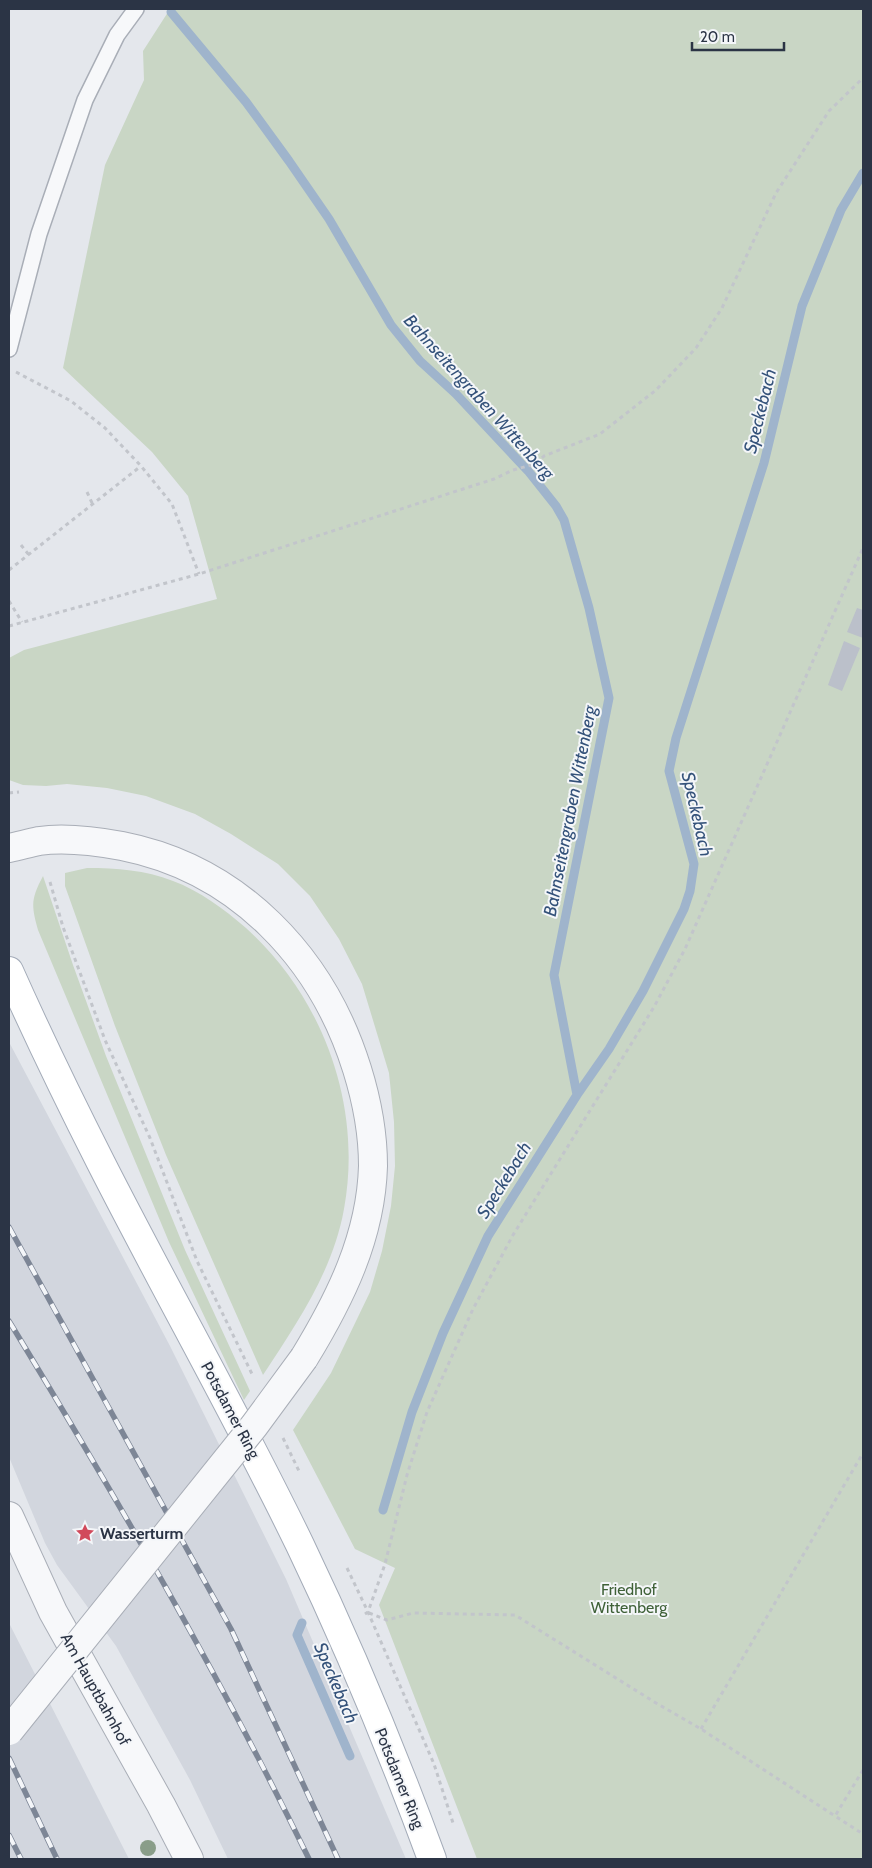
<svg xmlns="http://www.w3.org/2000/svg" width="872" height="1868" font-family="Cabin,sans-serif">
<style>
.built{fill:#d2d6de}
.green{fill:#c9d6c5}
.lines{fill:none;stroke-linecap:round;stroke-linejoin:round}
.stream{stroke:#9fb4cc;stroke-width:9}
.building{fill:#bbc0ca}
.service-casing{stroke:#a9aeb7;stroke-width:18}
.minor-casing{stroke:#a9aeb7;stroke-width:30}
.tertiary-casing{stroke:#a9aeb7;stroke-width:30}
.primary-casing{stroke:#a3abb8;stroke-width:30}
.path{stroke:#c2c5cb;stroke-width:3;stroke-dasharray:4 4;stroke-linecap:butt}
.service{stroke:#f7f8fa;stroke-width:15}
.minor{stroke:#f7f8fa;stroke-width:28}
.tertiary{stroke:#f7f8fa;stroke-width:28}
.primary{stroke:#fff;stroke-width:28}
.rail-casing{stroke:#7d8696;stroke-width:5.5}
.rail{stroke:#f4f6f9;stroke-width:4;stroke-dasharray:11;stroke-linecap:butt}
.tertiary-bridge-casing{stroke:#a9aeb7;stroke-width:30;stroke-linecap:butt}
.tertiary-bridge{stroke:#f7f8fa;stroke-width:28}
.tree{fill:#899d89}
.labels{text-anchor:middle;stroke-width:4;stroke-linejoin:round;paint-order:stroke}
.street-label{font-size:16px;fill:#2b3445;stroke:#f4f6f9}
.poi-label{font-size:16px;font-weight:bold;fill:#2b3445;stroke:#f4f6f9;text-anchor:start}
.park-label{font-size:16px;fill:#3f6138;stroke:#f4f6f9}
.water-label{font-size:18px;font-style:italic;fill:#34527a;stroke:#f4f6f9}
</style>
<rect width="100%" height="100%" fill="#e4e7ec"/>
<!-- built -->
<path class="built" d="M9 1042 170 1346 286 1579 406 1859H228L190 1780 116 1646 57 1565 45 1543 9 1457Z
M9 1623 129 1859H9Z"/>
<!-- green -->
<path class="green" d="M170 9H863V1859H477L379 1605 395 1568 355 1549 293 1430 331 1373 370 1292 382 1251 391 1206 395 1166 394 1122 389 1073 362 984 339 939 310 896 278 864 231 834 195 814 146 796 107 788 67 784 46 786 23 785 9 780V658L24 650 217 599 188 496 152 452 63 368 105 165 144 80 143 51Z
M87 868C117 868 145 870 173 881 200 891 224 909 246 928 323 997 363 1106 344 1209 333 1271 297 1323 263 1375L166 1155 115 1026 65 886V873Z
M43 876 73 965 106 1056 185 1250 250 1391 244 1400 169 1242 38 930C31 905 31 899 43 876Z"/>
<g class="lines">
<!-- stream -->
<path class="stream" d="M171 12 246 102 289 161 329 219 391 325 420 361 456 394 529 472 556 506 564 520 589 608 609 698 554 975 577 1095
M383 1510 412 1412 443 1333 488 1236 577 1095 609 1049 643 991 684 909 690 891 694 864 669 771 676 738 764 463 802 306 841 210 863 173
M302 1623 297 1635 350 1756"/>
</g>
<!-- building -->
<path class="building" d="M857 608 863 610V638L847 632Z
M844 641 860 648 842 691 828 685Z"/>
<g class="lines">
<!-- service casing -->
<g class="service-casing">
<path id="service" d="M9 349 39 234 85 100 117 35 136 9"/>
</g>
<!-- minor casing -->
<g class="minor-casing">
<path id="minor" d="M9 1516 53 1612 161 1805 189 1859"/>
</g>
<!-- tertiary casing -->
<g class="tertiary-casing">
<path id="tertiary" d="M9 848C19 846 29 843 39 841 66 837 95 841 122 846 238 869 322 957 357 1069 367 1101 373 1132 373 1166 371 1237 340 1299 304 1358"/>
</g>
<!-- primary casing -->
<g class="primary-casing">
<path id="primary" d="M9 971C38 1036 69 1100 101 1163 166 1291 237 1415 300 1545 349 1647 393 1753 432 1859"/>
</g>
<!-- path -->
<path class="path" d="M16 372 71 401 105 428 141 466 172 504 199 574
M87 492 93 505
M21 545 29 555
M9 570 141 466
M9 601 22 622
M9 626 199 574 494 479 513 470 535 464 544 456 600 434 656 390 696 348 722 308 776 193 829 111 863 78
M9 793 19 792
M50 882 63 927 105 1040 150 1138 197 1261 253 1376
M283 1438 299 1471
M347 1568 368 1612 434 1764 453 1823
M369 1613 387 1620 413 1613 515 1615 656 1703 701 1729 835 1816
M365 1614 368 1612 385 1564 407 1475 427 1412 473 1309 513 1235 654 1007 685 949 863 548
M701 1729 863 1453
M863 1770 835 1816 863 1834"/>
<!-- service -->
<use href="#service" class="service"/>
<!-- minor -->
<use href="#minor" class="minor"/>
<!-- tertiary -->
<use href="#tertiary" class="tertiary"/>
<!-- primary -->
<use href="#primary" class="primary"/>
<!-- rail casing -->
<g class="rail-casing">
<path id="rail" d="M9 1227 231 1629 338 1859
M9 1321C116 1497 219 1674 309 1859
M9 1758 57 1859
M9 1835 21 1859"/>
</g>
<!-- rail -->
<use href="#rail" class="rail"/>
<!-- tertiary-bridge casing -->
<g class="tertiary-bridge-casing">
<path id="tertiary-bridge" d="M9 1731 254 1426 304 1358"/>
</g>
<!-- tertiary-bridge -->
<use href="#tertiary-bridge" class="tertiary-bridge"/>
</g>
<!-- trees -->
<circle class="tree" cx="148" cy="1848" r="8"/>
<!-- icons -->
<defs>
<g id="sight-bare" transform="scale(1.5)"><path d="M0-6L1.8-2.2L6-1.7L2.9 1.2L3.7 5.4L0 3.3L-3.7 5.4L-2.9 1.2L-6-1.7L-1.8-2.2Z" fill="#d1495b" stroke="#f4f6f9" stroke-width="2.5" paint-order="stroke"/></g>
</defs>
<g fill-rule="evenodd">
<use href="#sight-bare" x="85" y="1533"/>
</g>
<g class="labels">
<!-- street labels -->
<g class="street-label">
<text transform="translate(231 1410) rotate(62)" y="6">Potsdamer Ring</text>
<text transform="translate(96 1689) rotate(61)" y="6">Am Hauptbahnhof</text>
<text transform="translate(400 1778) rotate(68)" y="6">Potsdamer Ring</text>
</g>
<!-- poi labels -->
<g class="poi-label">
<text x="100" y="1539">Wasserturm</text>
</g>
<!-- park labels -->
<g class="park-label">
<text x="629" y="1595">Friedhof<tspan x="629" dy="18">Wittenberg</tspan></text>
</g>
<!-- water labels -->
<g class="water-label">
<text transform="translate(479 397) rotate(48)" y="6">Bahnseitengraben Wittenberg</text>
<text transform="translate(760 411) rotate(-76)" y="6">Speckebach</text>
<text transform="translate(570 811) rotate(-79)" y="6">Bahnseitengraben Wittenberg</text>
<text transform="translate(697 814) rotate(77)" y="6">Speckebach</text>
<text transform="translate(504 1180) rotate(-58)" y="6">Speckebach</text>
<text transform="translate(336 1683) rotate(67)" y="6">Speckebach</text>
</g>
</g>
<!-- border -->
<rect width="872" height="1868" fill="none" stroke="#2b3445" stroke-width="20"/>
<!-- scale -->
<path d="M692 42v8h92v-8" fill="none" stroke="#2b3445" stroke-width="2.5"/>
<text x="700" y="42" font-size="15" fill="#2b3445" stroke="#f4f6f9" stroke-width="4" paint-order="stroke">20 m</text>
</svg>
